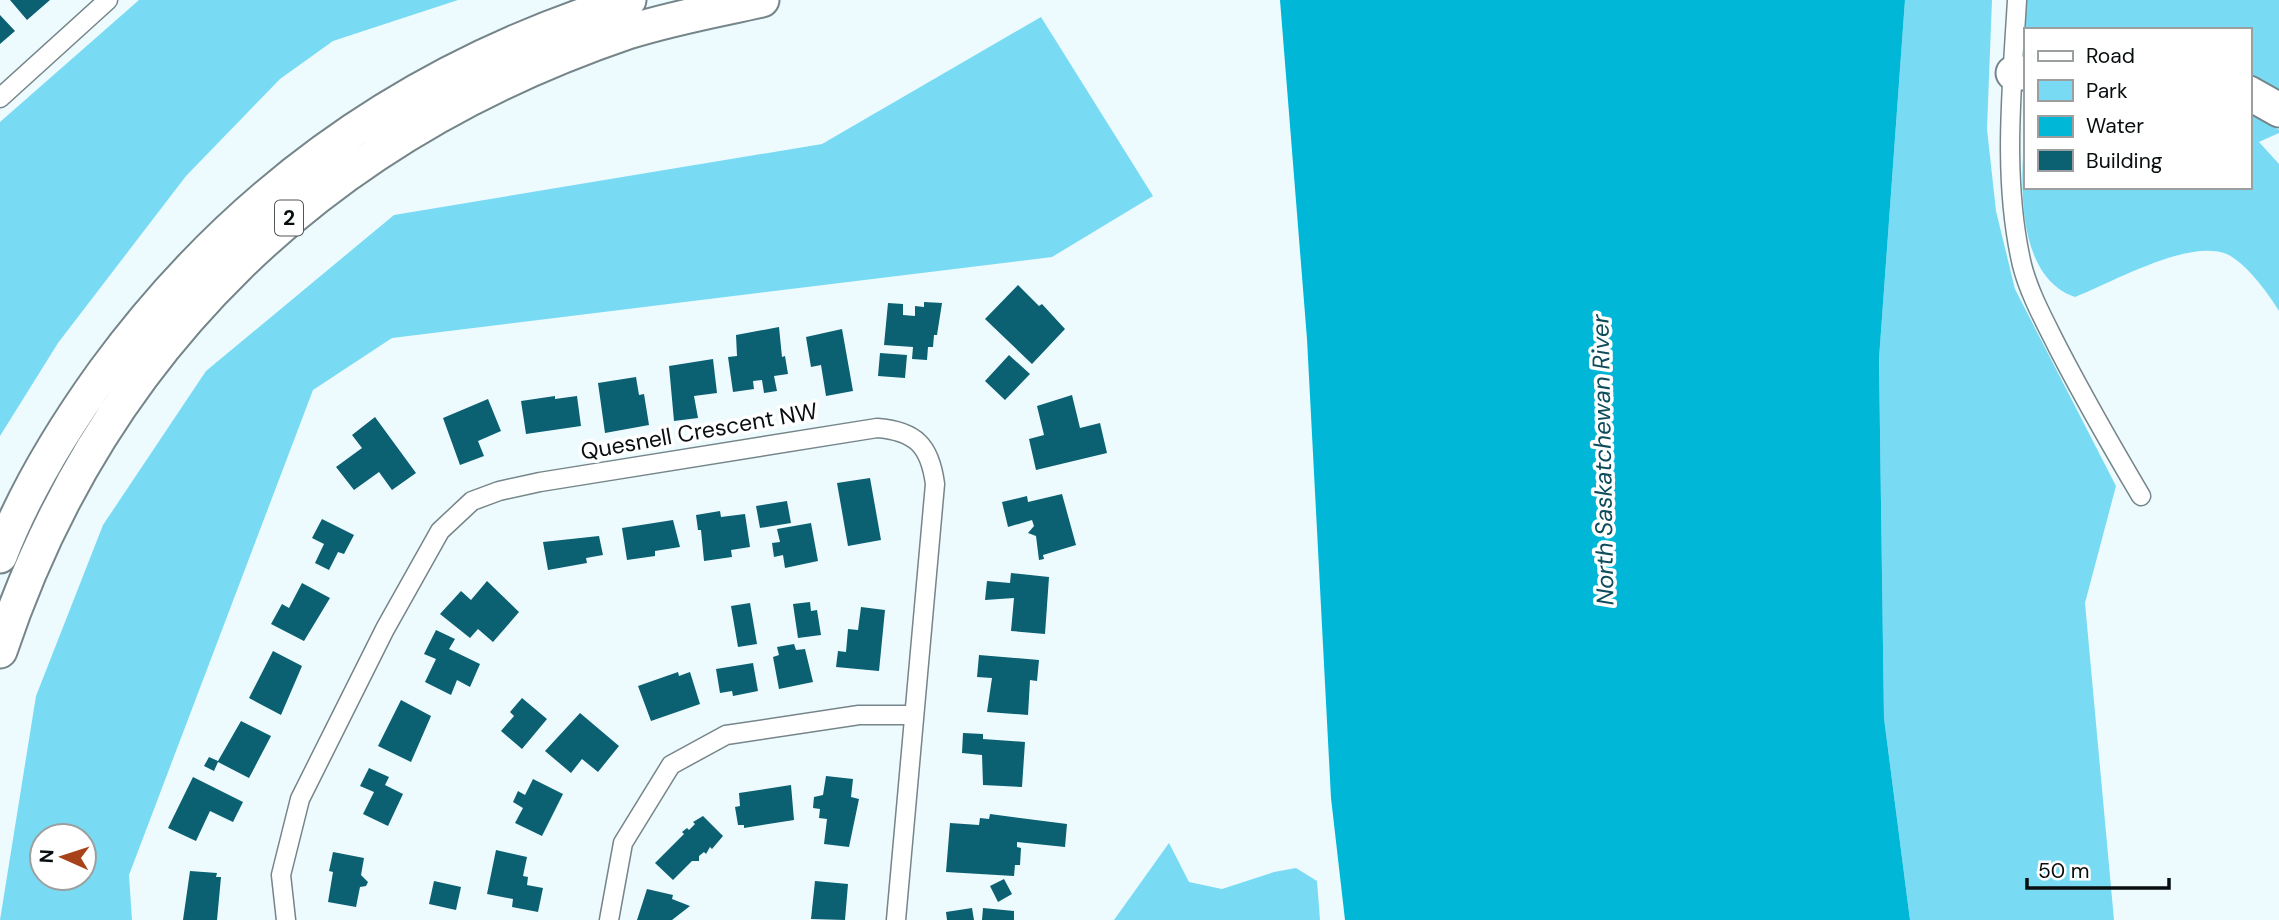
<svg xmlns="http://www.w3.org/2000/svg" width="2279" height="920" font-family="'DM Sans',sans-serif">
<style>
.green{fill:#79dbf3;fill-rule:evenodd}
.water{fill:#00b7d7}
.building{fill:#0b6071}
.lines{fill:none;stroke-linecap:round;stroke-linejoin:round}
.street-casing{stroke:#758589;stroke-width:21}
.highway-casing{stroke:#758589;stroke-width:37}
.street{stroke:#fff;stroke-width:18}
.highway{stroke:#fff;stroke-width:33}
.labels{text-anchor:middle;stroke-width:7;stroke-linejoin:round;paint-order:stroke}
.shield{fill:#fff;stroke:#525657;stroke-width:2}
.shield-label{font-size:21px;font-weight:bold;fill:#080e0f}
.street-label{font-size:23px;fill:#080e0f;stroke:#fff}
.water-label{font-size:24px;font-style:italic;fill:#0e4c5a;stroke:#fff}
</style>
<rect width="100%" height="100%" fill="#edfbff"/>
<!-- green -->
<path class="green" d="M139 0H458L333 41 280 79 186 176 58 343 0 436V122Z
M1905 0H1992L1987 129 1996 211 2015 289 2116 486 2085 603 2114 920H1910L1884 718 1879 359Z
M2027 0H2279V98L2249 79V30H2025V59L2023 56Z
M1041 17 1153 196 1052 257 392 338 313 390 129 875 132 920H0L36 696 103 525 206 371 394 215 822 144ZM42 836H84V878H42Z
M2249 109 2279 130V133L2259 142 2279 164V311C2269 294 2243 259 2224 253 2184 241 2113 282 2075 297 2016 277 2020 183 2025 131V187H2249Z
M1169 843 1189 882 1222 889 1274 872 1296 868 1317 881 1320 920H1114Z"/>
<!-- water -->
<path class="water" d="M1280 0H1905L1879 359 1884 718 1910 920H1345L1331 798 1307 339Z"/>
<!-- building -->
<path class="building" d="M10 0H50L27 20Z
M0 15 15 31 0 44Z
M1018 285 1039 306 1042 304 1065 329 1032 364 985 319Z
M924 302 942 303 937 335H934L933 347H928L927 360 912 359 913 347 884 345 888 303 903 304V315L915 316V306L924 307Z
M779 327 782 357 785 356 788 374 774 376 777 391 764 393 762 380 753 381 754 389 733 392 728 357 737 356 736 335Z
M842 329 853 391 826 396 821 365 811 367 806 337Z
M880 353 907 355 905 378 878 376Z
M1009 355 1030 374 1005 400 985 381Z
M713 359 717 393 694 396 698 418 674 421 669 366Z
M636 377 639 395 644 394 649 425 605 433 598 383Z
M1072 395 1080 428 1100 423 1107 453 1036 470 1029 439 1044 435 1037 406Z
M555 396V399L577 396 581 426 526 434 521 401Z
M488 399 501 431 478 441 484 456 460 465 443 418Z
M375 417 416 473 392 490 379 472 354 490 336 467 362 448 352 435Z
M870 478 881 540 848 546 837 483Z
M1062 494 1076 545 1043 555 1044 559 1039 560 1036 536 1028 533 1034 526 1032 520 1008 527 1002 502 1027 496 1028 502Z
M787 501 791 523 760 528 756 506Z
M720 511 721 517 745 514 750 547 731 550 732 557 704 561 701 530H698L696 515Z
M322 519 354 535 344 554 338 552 329 570 315 563 324 544 312 538Z
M673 520 680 547 655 551V556L627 560 622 528Z
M811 523 818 561 785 568 783 555 774 557 772 543 780 542 777 529Z
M599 536 603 555 586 558 587 563 548 570 543 542Z
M1011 573 1049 577 1045 634 1011 631 1014 598 985 600 987 581 1010 583Z
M487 581 519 612 493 642 478 629 470 638 440 614 461 591 471 600Z
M302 583 330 598 304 641 271 624 282 604 289 608Z
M810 602 811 611 817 610 821 635 798 638 793 604Z
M750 603 757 644 738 647 731 606Z
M861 607 885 610 879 671 836 667 838 651 846 652 848 629 858 630Z
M436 630 455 639 449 649 480 664 470 687 457 680 451 695 425 682 436 659 424 654Z
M794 644 796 650 805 649 813 682 779 689 773 657 779 655 777 647Z
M273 651 302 666 281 715 249 698Z
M979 655 1039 660 1037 681 1030 680 1028 715 987 712 992 678 977 677Z
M753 663 758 691 733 696 732 691 720 693 716 669Z
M678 672 679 676 690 672 700 704 651 721 638 686Z
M522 698 547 719 522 749 501 731 514 716 510 712Z
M401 700 431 716 411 762 378 746Z
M580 713 619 746 598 772 582 759 571 773 545 751Z
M241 721 271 736 249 778 218 762 214 771 204 766 209 757 218 761Z
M963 733 983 734V739L1025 742 1022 787 983 785 982 755 962 753Z
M369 768 389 777 385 785 403 794 388 826 363 814 374 792 360 786Z
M826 776 853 779 851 797 859 799 849 847 824 844 827 819 819 818 820 809 813 808 814 797 823 795Z
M193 777 243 802 233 822 210 811 196 841 168 828Z
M533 779 563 794 542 836 515 823 523 808 513 802 518 791 525 795Z
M791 785 794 820 744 828V825H738L735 807 740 806 739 793Z
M990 814 1067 824 1065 847 1017 842V847L1021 848 1020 865H1015L1014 876 946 872 950 823 979 825 980 818 989 819Z
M703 816 723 836 712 849 710 847 706 854 704 852 699 856V861H692L673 880 655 863 684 834 682 832 687 828 689 830 695 824 693 822Z
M496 850 527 857 523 876 528 877 527 885 543 888 538 912 512 907 513 899 487 894Z
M333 852 364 858 361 875 368 882 366 886 360 887 356 907 328 902 333 872 329 871Z
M190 871 217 873 216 877H221L217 920H183Z
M1004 879 1012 894 998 902 990 886Z
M434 881 461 887 456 910 429 904Z
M815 881 848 884 845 920 811 919Z
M647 889 673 895 672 899 690 906 672 920H637Z
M972 908 974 920H947L946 912Z
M983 908 1014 911V920H982Z"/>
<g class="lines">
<!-- street casing -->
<g class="street-casing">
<path id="street" d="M2017 0C2012 87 2002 179 2022 265 2029 293 2045 322 2058 348 2084 398 2112 447 2141 496
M0 98 108 0
M286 920 281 875 300 799 385 629 440 531 472 501 499 491 540 482 877 428C916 431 930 446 935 484L896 920
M609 920 623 843 671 765 726 735 859 715H914"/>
</g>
<!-- highway casing -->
<g class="highway-casing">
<path id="highway" d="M2013 73H2025
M2249 93 2279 110
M0 556C25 491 63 429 104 372 238 189 412 67 629 0
M0 651C102 345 325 135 628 32 672 18 717 10 762 0"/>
</g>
<!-- street -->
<use href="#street" class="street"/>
<!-- highway -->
<use href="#highway" class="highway"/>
</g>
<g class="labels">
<!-- shield labels -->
<rect class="shield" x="275" y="200.5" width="28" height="35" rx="5"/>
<g class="shield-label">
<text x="289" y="225">2</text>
</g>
<!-- street labels -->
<g class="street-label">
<text transform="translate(699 431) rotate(-10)" y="8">Quesnell Crescent NW</text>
</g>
<!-- water labels -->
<g class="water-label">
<text transform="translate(1603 460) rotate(-91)" y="8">North Saskatchewan River</text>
</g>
</g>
<!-- legend -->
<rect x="2024" y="28" width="228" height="161" fill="#ffffff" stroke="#9c9f9f" stroke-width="2"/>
<rect x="2038" y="51" width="35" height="10" fill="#ffffff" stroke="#9c9f9f" stroke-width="2"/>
<text x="2086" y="63" font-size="21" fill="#080e0f">Road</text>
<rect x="2038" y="80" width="35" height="21" fill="#79dbf3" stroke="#9c9f9f" stroke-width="2"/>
<text x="2086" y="98" font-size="21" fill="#080e0f">Park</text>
<rect x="2038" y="116" width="35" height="21" fill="#00b7d7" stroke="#9c9f9f" stroke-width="2"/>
<text x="2086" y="133" font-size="21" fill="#080e0f">Water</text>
<rect x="2038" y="150" width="35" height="21" fill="#0b6071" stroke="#9c9f9f" stroke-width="2"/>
<text x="2086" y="168" font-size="21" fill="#080e0f">Building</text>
<!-- north arrow -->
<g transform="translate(63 857) rotate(273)"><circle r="33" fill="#ffffff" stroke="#9c9f9f" stroke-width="2"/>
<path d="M0-5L12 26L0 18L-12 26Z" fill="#a8421b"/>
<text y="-10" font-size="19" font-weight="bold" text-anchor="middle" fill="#080e0f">N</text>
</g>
<!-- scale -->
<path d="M2027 878v10h142v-10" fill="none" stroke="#080e0f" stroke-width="3.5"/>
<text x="2038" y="878" font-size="21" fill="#080e0f" stroke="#ffffff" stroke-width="5" paint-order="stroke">50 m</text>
</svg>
